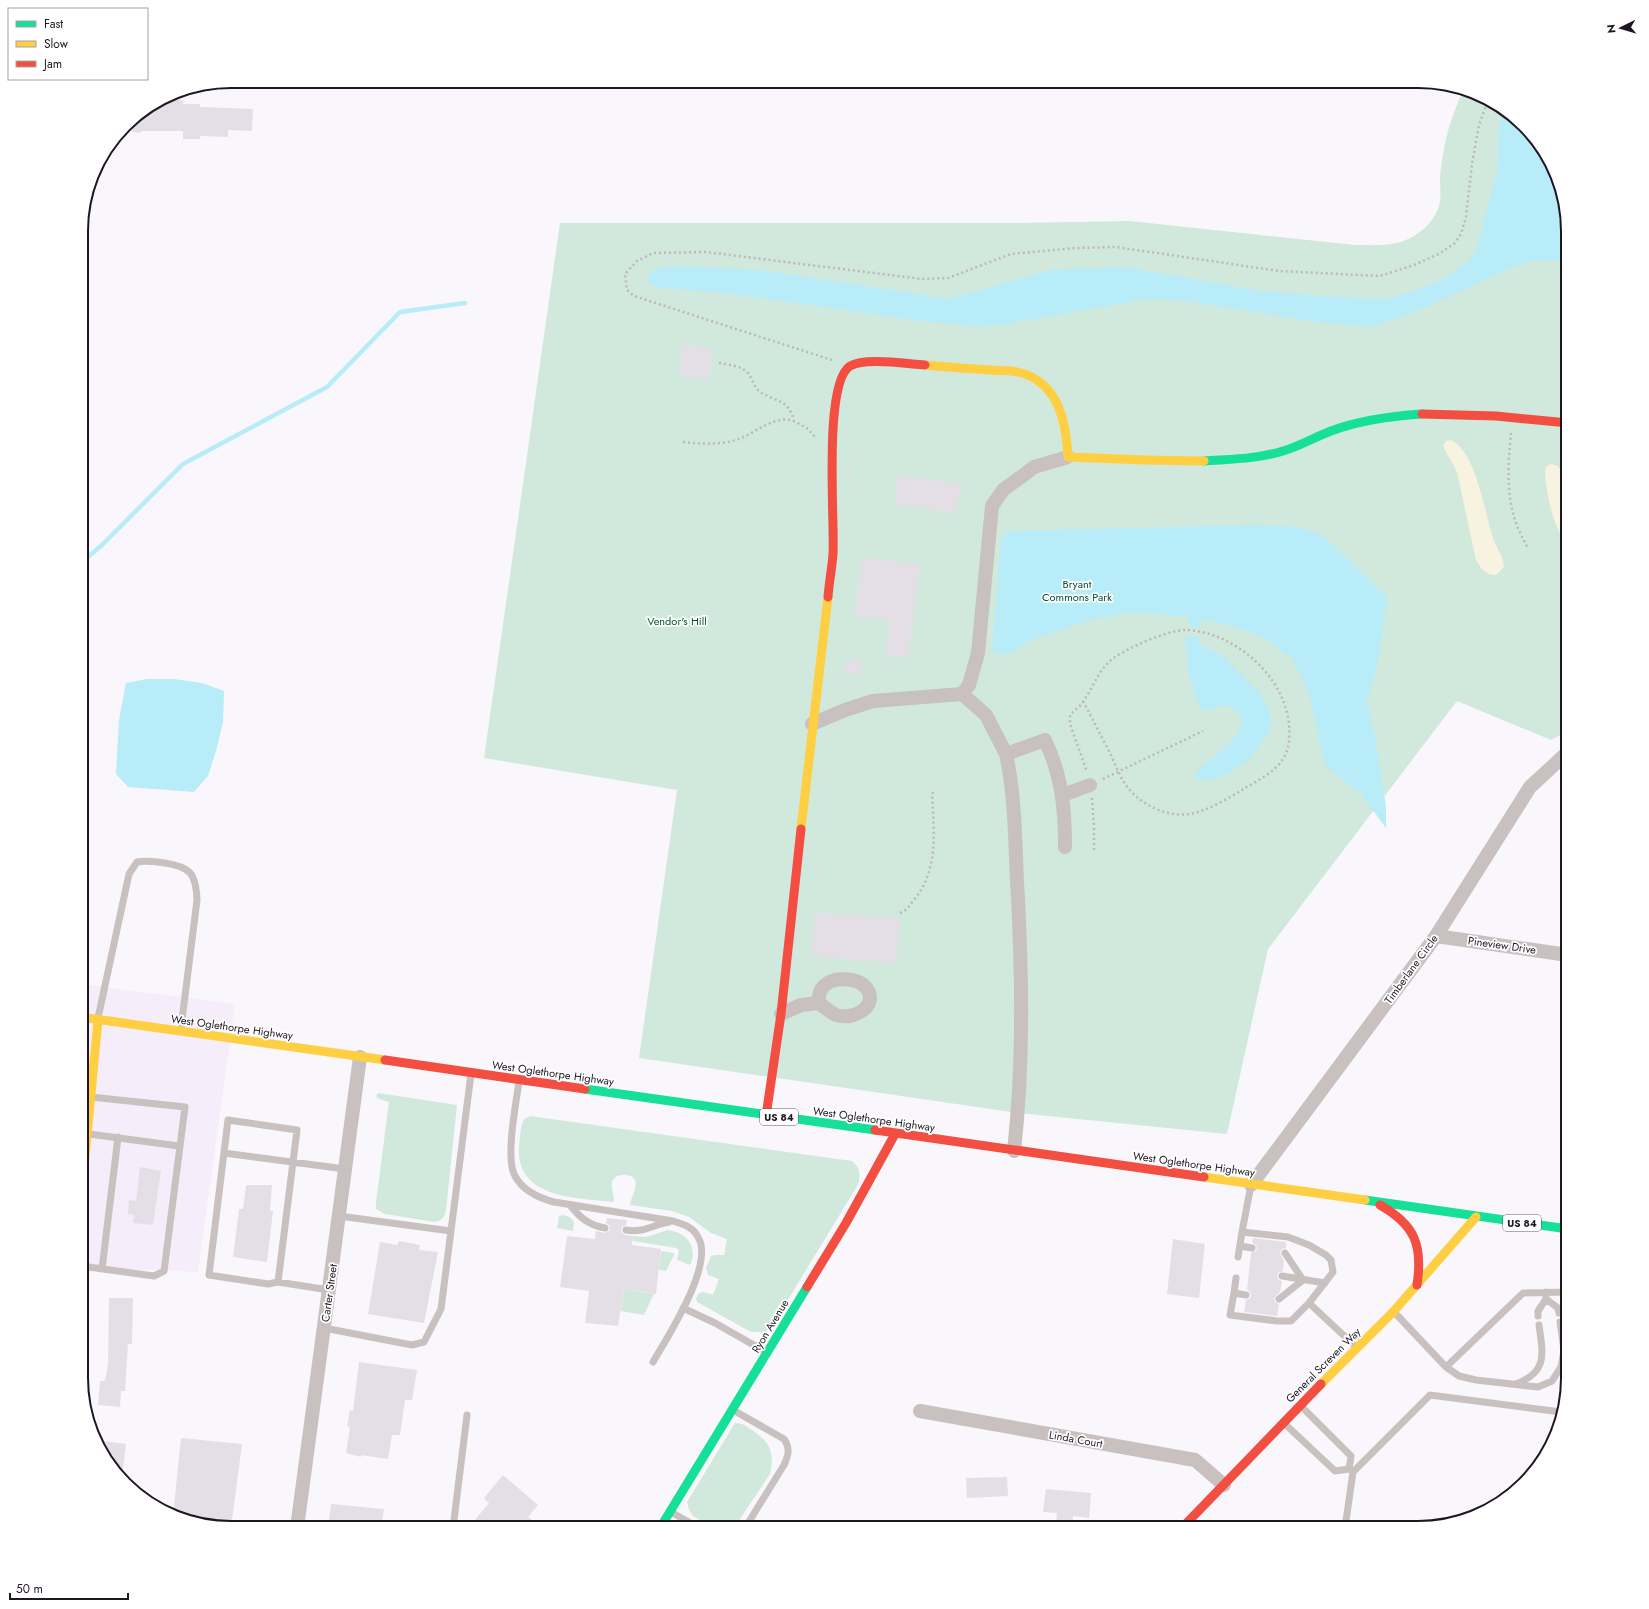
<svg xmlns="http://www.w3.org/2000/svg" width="1649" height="1609" font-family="Jost,sans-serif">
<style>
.built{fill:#f6edfb}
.green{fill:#d1e9dd}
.sand{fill:#f8f2e0}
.water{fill:#b7ecf8}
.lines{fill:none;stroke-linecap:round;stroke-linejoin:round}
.stream{stroke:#b7ecf8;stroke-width:4.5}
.building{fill:#e4dfe7}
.path{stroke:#bdb7b9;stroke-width:2.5;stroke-dasharray:2 3;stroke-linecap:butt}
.lane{stroke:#c9c0c0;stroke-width:7}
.street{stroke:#c9c0c0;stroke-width:14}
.fast{stroke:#16e098;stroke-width:9}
.slow{stroke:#ffcf43;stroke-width:9}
.jam{stroke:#f24e42;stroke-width:9}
.labels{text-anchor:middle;stroke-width:3.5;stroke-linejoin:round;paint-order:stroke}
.shield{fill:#fff;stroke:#625c64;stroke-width:1}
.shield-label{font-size:10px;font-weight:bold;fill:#1e1621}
.park-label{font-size:11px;fill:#015134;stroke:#fff}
.street-label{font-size:11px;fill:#1e1621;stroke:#fff}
.rim{fill:none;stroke:#1e1621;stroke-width:2}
</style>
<rect width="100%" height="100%" fill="#f9f7fb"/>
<!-- built -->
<path class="built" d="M81 984 235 1004 198 1272 81 1267Z"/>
<!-- green -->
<path class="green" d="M1463 91 1484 96 1531 132 1557 174 1568 231V731L1551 740 1457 701 1268 949 1227 1134 1018 1113 639 1058 677 790 484 758 560 223H1012L1130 221 1355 245C1369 245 1383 246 1397 243 1417 238 1438 221 1440 200 1441 194 1440 188 1440 182 1440 173 1441 164 1443 155 1446 133 1454 111 1463 91Z
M378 1093 457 1105 446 1210C444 1218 442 1221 434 1222L385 1214 376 1209V1202L389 1102 379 1099 376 1096Z
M530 1116 852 1161C860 1168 860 1172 859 1183L772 1326 766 1332H751L697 1302 696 1298 699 1293 704 1292 713 1295 719 1279 708 1275 706 1268 711 1256 715 1255H724L727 1239 711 1233 689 1217 672 1211 630 1205C630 1197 645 1177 626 1175 620 1174 615 1176 612 1181 611 1189 614 1195 614 1202 577 1198 515 1199 519 1146 520 1137 520 1128 524 1119Z
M559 1216C565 1214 571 1217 574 1222L573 1231 557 1228Z
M668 1230C685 1232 699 1246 690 1265L677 1260 679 1250 676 1248 633 1241V1236L646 1237Z
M661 1251 674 1253V1255L666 1271 659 1270Z
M624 1289 654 1294 644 1315 621 1311Z
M735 1423C743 1423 746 1426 752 1430 770 1442 775 1453 770 1474L734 1528H713L693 1516 689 1510 687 1502Z"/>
<!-- sand -->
<path class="sand" d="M1451 440C1476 451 1485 514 1493 538 1496 548 1504 556 1504 567L1496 575C1486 575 1481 569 1476 560L1457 472 1443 446 1446 441Z
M1551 464 1558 466C1568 480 1568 523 1568 541 1553 535 1545 485 1545 469L1547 466Z"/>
<!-- water -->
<path class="water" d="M1504 112 1531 132 1557 174 1568 231V264L1555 260 1533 261 1513 267 1417 311 1375 326 1366 327 1318 322 1180 300 1148 299 1006 324 981 327 921 321 741 295 655 287 647 280 651 271 665 267H700L768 271 949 299 1051 270 1125 267 1261 291 1354 298 1384 299 1413 292 1443 279 1469 261 1476 251 1497 171C1500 151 1495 131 1504 112Z
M1261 525C1284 527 1306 525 1326 538L1387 597V602L1376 670 1367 701 1378 754 1386 807V828L1361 794 1325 765 1308 690 1293 660 1268 639 1239 628 1201 619 1200 628 1189 626 1190 617 1144 613 1121 614 1094 619 1028 641 1011 653 1000 654 992 650 1002 535 1013 531 1047 530Z
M1187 636 1199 637 1200 645 1222 655 1261 694C1267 703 1273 718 1270 729 1269 735 1263 740 1260 745 1245 766 1225 780 1199 780L1196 778V772C1207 762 1239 740 1241 725 1242 721 1240 717 1239 713 1221 698 1220 710 1203 710L1196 699 1188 669V657L1185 645Z
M147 679H174L202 683 224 691 223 722 216 751 208 776 194 792 128 787 116 774 119 720 126 683Z"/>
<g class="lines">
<!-- stream -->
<path class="stream" d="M81 563 102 545 183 464 327 387 400 312 465 303"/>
</g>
<!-- building -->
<path class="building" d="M162 100H182L183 104H200V107L253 109 252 131 228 130V137L200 136V139H183V131H141V133L123 130 132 118Z
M683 344 714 349 709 380 678 374Z
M898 475 961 484 956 513 895 504Z
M862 557 920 565 908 657 885 654 889 620 854 615Z
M846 660 862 662 860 675 844 673Z
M815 913 900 918 896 963 823 957 811 952Z
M140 1167 161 1171 153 1225 133 1223 134 1215 128 1214 129 1200 136 1201Z
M246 1185H272L270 1211H273L267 1262 233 1257 239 1209H243Z
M607 1218 627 1220 626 1225 622 1227 621 1232 625 1235 633 1236 632 1245 661 1249 656 1294 624 1289 618 1326 585 1323 589 1291 560 1287 567 1236 595 1239 596 1231 604 1233 609 1231 610 1226 606 1223Z
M1253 1238 1286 1242V1248L1282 1249 1280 1253 1284 1261 1283 1271 1278 1273 1277 1276 1279 1280 1282 1281 1280 1292 1274 1298 1275 1302 1279 1304 1277 1316 1244 1312 1246 1300 1250 1298 1251 1295 1249 1291 1247 1290 1251 1253 1256 1251 1257 1248 1255 1244 1252 1243Z
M1173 1239 1205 1244 1199 1298 1167 1294Z
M399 1241 420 1245 419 1250 438 1252 424 1323 368 1314 380 1242 397 1245Z
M109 1298H133L132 1344H128L125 1391H121L120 1407 98 1405 100 1381H105L108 1364Z
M359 1362 417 1370 412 1400H405L400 1435H392L388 1459 361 1455V1457L346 1453 350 1427 347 1426 350 1410 353 1411Z
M181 1438 242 1444 231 1528 173 1516Z
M103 1441 126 1444 122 1479 118 1477 102 1451Z
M503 1475 538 1505 528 1517 542 1528H468L489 1503 484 1498Z
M1007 1477 1008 1496 967 1498 966 1478Z
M1046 1489 1091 1493 1089 1518 1073 1516 1072 1526 1056 1524 1057 1513 1043 1512Z
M331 1504 384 1509 382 1522 357 1521 356 1528H328Z"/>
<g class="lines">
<!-- path -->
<path class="path" d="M832 360 634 296 627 290 625 274 637 261 653 253 706 252 922 279 948 278 1011 254 1075 248 1116 247 1279 271 1380 276 1414 265 1439 254 1455 243 1461 234 1466 217 1472 164 1479 125 1488 100
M719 363C730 365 745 366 750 376 753 382 755 388 760 392 776 402 789 399 794 421L808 429 815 437
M1511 433C1508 463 1506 495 1516 523 1519 532 1524 540 1528 549
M683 442C701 444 718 445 736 440 756 434 773 414 794 421
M1083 701C1092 718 1100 734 1109 751 1115 763 1120 779 1129 789 1143 806 1167 817 1189 814 1208 811 1229 798 1245 788 1264 777 1287 766 1289 741 1295 685 1240 633 1187 630 1170 629 1130 647 1115 657 1099 668 1094 686 1083 702 1080 707 1074 710 1070 715V724L1087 772
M1103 779 1203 731
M1092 798 1094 828V850
M900 913C906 911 909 906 913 901 939 871 934 831 932 795L934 789"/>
<!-- lane -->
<path class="lane" d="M98 1018 129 874 137 862C147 860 156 862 165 863 190 867 196 873 197 900L181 1028
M519 1082C516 1103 505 1159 515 1176 523 1191 539 1198 554 1202L673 1221C683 1224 693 1227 698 1237 715 1264 668 1336 653 1362
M89 1134 179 1146
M224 1153 345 1169
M1251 1185 1242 1232 1288 1237 1309 1245 1326 1255 1331 1260 1333 1272 1309 1303 1355 1346
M570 1205C580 1218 589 1225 605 1228
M339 1216 451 1231
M626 1230C644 1233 652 1225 669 1222
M1240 1246 1252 1248
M1238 1257 1242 1232
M81 1266 154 1276 164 1271 185 1107 91 1097
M102 1269 118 1137
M1282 1276 1325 1283
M1236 1278 1234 1293 1246 1295
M278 1282 297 1130 228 1120 209 1275 268 1284 278 1282 329 1290
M1234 1293 1230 1315 1277 1321H1291L1309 1303
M1279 1299 1303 1280 1285 1253
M1546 1299 1558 1308 1559 1313
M683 1308 715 1323 766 1352
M1395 1313 1446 1367 1523 1293 1568 1292
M1538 1316V1311L1546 1299V1292
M324 1328 412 1345 424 1342 441 1309 471 1074
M1446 1367 1459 1376 1476 1380 1538 1387 1552 1381 1561 1367 1564 1350 1560 1322
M1516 1384C1548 1372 1543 1354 1539 1325
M1301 1406 1351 1456 1349 1469
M733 1410 784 1439C790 1448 789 1454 784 1465L745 1528
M1285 1424 1335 1471 1349 1469 1353 1472
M671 1512 699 1528
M453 1528 467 1415
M1345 1528 1353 1472 1430 1395 1561 1412"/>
<!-- street -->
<path class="street" d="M962 694 969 685 978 653 992 506 1003 490 1025 474 1034 467 1068 457
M812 724 845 710 873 701 962 694 986 715 1006 754 1045 740C1062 776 1065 808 1065 847
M1006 754C1015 795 1015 838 1017 881 1022 970 1024 1061 1014 1151
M1063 795 1090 785
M1436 936 1568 955
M781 1014 801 1005 818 1003C824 1006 829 1012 836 1015 853 1021 879 1006 867 989 859 977 833 976 824 986 819 990 819 997 818 1003
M1251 1185 1436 936 1530 787 1568 752
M920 1411 1195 1460 1224 1485
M297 1528 360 1057"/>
<!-- fast -->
<path class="fast" d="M1204 461C1230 459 1258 459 1283 451 1300 446 1315 437 1331 431 1360 420 1392 416 1422 414
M585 1089 875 1130
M1365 1200 1568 1229
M660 1528 807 1287"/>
<!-- slow -->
<path class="slow" d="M925 365C947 367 970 369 992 370 1002 371 1016 370 1025 374 1060 387 1066 424 1068 457L1145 460 1204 461
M801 829 828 597
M81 1017 385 1060
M1204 1177 1365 1200
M81 1199 98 1020
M1321 1384 1393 1312 1476 1217"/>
<!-- jam -->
<path class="jam" d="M1422 414 1496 416 1568 423
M828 597C829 583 832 568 833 554 835 522 823 383 850 366 865 357 907 364 925 365
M385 1060 585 1089
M766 1116 781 1014 801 829
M875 1130 1204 1177
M1380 1205C1415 1225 1423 1245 1417 1285
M807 1287 846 1223 895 1134
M1182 1528 1321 1384"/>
</g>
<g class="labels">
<!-- shield labels -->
<g class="shield">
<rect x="760" y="1109" width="38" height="16" rx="3"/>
<rect x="1503" y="1215" width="38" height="16" rx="3"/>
</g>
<g class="shield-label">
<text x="779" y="1121">US 84</text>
<text x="1522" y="1227">US 84</text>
</g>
<!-- park labels -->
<g class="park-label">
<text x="1077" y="588">Bryant<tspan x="1077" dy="13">Commons Park</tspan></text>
<text x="677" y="625">Vendor's Hill</text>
</g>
<!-- street labels -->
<g class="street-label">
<text transform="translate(1502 945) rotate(8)" y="4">Pineview Drive</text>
<text transform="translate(1411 969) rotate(-54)" y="4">Timberlane Circle</text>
<text transform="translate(232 1027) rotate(8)" y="4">West Oglethorpe Highway</text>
<text transform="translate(553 1073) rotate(8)" y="4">West Oglethorpe Highway</text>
<text transform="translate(874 1119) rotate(8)" y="4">West Oglethorpe Highway</text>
<text transform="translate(1194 1164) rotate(8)" y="4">West Oglethorpe Highway</text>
<text transform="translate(329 1293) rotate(-82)" y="4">Carter Street</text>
<text transform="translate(770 1326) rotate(-59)" y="4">Ryon Avenue</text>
<text transform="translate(1323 1365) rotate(-45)" y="4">General Screven Way</text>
<text transform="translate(1076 1439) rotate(10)" y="4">Linda Court</text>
</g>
</g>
<!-- crop -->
<path d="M0 0H1649V1609H0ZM231 88H1418A143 143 0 0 1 1561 231V1378A143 143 0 0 1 1418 1521H231A143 143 0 0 1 88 1378V231A143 143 0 0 1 231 88Z" fill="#fff" fill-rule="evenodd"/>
<path class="rim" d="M231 88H1418A143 143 0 0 1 1561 231V1378A143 143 0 0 1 1418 1521H231A143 143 0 0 1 88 1378V231A143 143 0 0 1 231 88Z"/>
<!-- legend -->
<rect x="8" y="8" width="140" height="72" fill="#ffffff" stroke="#a5a2a6"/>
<rect x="16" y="21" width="20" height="6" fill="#16e098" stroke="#a5a2a6"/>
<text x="44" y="28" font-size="12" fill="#1e1621">Fast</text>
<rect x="16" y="41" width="20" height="6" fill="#ffcf43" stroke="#a5a2a6"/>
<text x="44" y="48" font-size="12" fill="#1e1621">Slow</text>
<rect x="16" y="61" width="20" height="6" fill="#f24e42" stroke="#a5a2a6"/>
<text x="44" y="68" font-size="12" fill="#1e1621">Jam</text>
<!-- north arrow -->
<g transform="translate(1621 28) rotate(265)" stroke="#ffffff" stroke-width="3" paint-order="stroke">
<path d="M0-3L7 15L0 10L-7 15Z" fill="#1e1621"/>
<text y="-6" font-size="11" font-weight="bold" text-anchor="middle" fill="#1e1621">N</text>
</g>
<!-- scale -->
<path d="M10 1593v6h118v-6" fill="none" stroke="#1e1621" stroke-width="2"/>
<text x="16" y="1593" font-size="12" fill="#1e1621" stroke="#ffffff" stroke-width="3" paint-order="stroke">50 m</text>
</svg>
